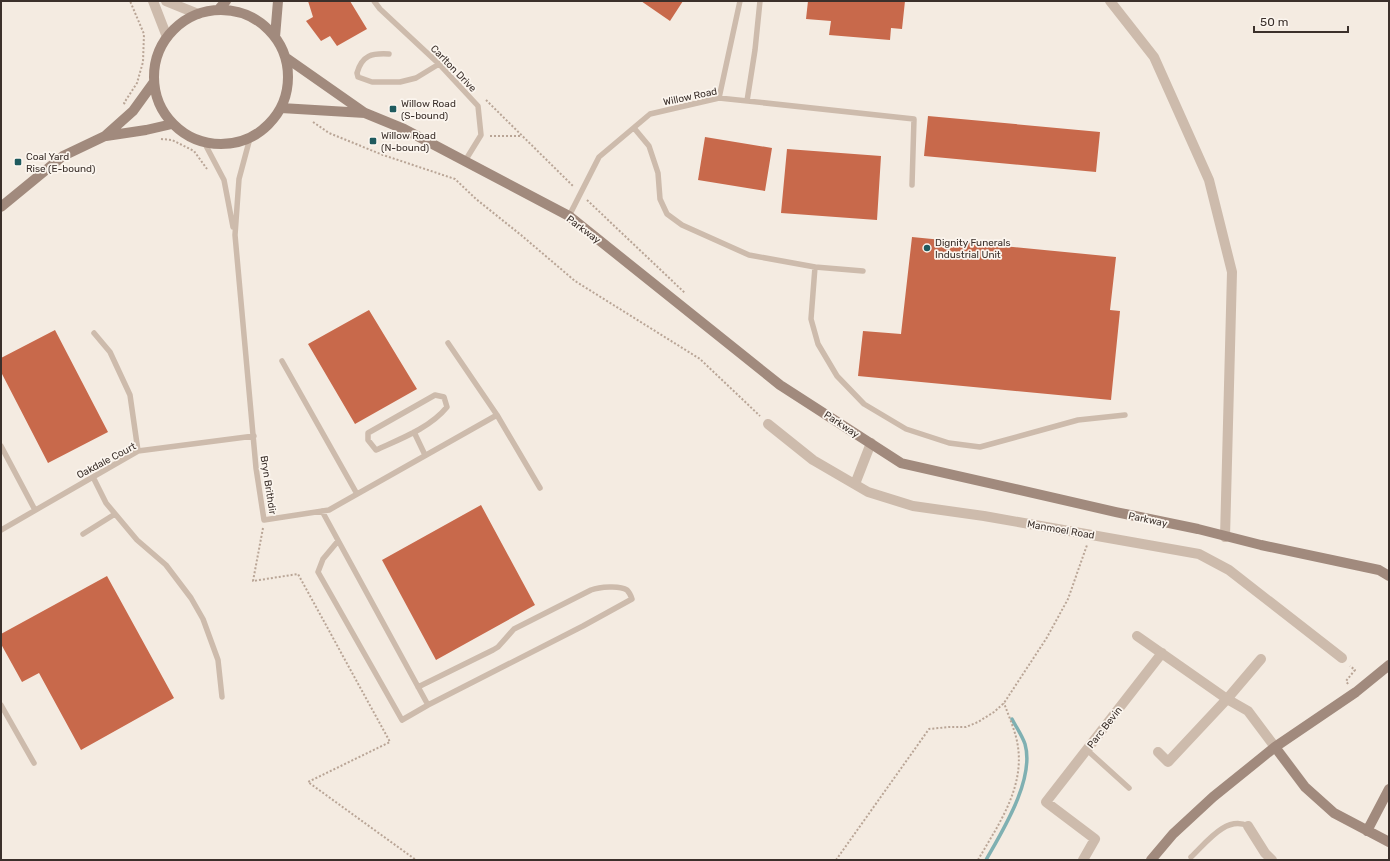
<svg xmlns="http://www.w3.org/2000/svg" width="1390" height="861" font-family="Rubik,sans-serif">
<style>
.lines{fill:none;stroke-linecap:round;stroke-linejoin:round}
.stream{stroke:#7fb0b2;stroke-width:3.5}
.building{fill:#c8694b}
.path{stroke:#b9a596;stroke-width:2;stroke-dasharray:2 2;stroke-linecap:butt}
.lane{stroke:#cdbbac;stroke-width:5.5}
.street{stroke:#cdbbac;stroke-width:10}
.secondary{stroke:#a18a7d;stroke-width:10}
.poi-dot{fill:#1f5a5e;stroke:#fbf5ee;stroke-width:1.5}
.labels{text-anchor:middle;stroke-width:3.5;stroke-linejoin:round;paint-order:stroke}
.street-label{font-size:10px;fill:#3b302b;stroke:#fbf5ee}
.poi-label{font-size:10px;fill:#3b302b;stroke:#fbf5ee;text-anchor:start}
</style>
<rect width="100%" height="100%" fill="#f4ebe1"/>
<g class="lines">
<!-- stream -->
<path class="stream" d="M986 860C1003 830 1035 779 1025 744 1022 735 1016 727 1012 719"/>
</g>
<!-- building -->
<path class="building" d="M308 1H350L367 29 337 46 330 36 321 41 306 21 313 17Z
M641 1H683L670 21Z
M808 1H905L902 29 891 28 890 40 829 35 831 21 806 19Z
M928 116 1100 132 1096 172 924 156Z
M705 137 772 148 765 191 698 180Z
M787 149 881 156 877 220 781 213Z
M912 237 1116 257 1110 310 1120 311 1111 400 858 376 863 331 901 334Z
M369 310 417 389 355 424 308 344Z
M55 330 108 432 48 463 1 372V358Z
M481 505 535 605 436 660 382 560Z
M107 576 174 698 81 750 39 673 22 682 1 644V634Z"/>
<g class="lines">
<!-- path -->
<path class="path" d="M486 100 574 187
M125 104 124 103 137 83 143 62 144 34 130 1
M313 122 329 133 383 155 455 179 476 199 521 235 575 281 700 359 760 416
M490 136H521
M161 139 172 140 194 151 207 169
M587 200 685 293
M263 528 253 581 298 574 390 742 308 782 416 860
M1348 684 1346 681 1355 670 1350 666
M836 860 929 729 949 727H966L978 722 994 712 1004 703 1046 639 1068 599 1087 545
M978 860C998 825 1024 789 1018 747 1016 732 1009 717 1004 703"/>
<!-- lane -->
<path class="lane" d="M374 1 380 9 439 64 478 106 481 135 465 161
M389 54C372 53 362 55 357 73L358 77 372 82H400L416 78 439 64
M719 98 740 1
M747 101 755 50 760 1
M634 128 649 146 658 173 660 199 667 214 682 225 749 255 815 267 811 319 818 344 837 376 864 404 906 429 949 443 980 447 1078 420 1125 415
M250 138 239 179 235 235 256 468 264 520 329 510 497 415 540 488
M204 142 224 180 233 227
M569 216 599 157 650 114 719 98 914 119 912 185
M815 267 863 271
M94 333 110 352 130 395 138 451
M448 343 497 415
M282 361 357 494
M435 395 444 397 447 407C430 428 400 439 376 450L368 440V433Z
M414 432 425 455
M1 446 35 510
M93 477 106 503 137 540 166 565 191 598 203 619 218 660 222 697
M322 511 428 705 402 720 318 572 323 559 338 541
M1 530 138 451 254 436
M83 534 115 514
M418 687 493 650 498 647 514 629 591 590C599 587 620 585 627 590 629 592 631 596 632 599L583 626 428 705
M1 705 34 763
M1087 750 1129 788
M1191 857C1206 843 1226 815 1248 826"/>
<!-- street -->
<path class="street" d="M153 1 167 37
M166 1 198 14
M1110 1 1154 57 1209 180 1232 272 1225 537
M768 424 813 460 868 492 913 506 984 516 1199 554 1229 570 1342 658
M855 484 871 443
M1137 636 1227 699 1248 711 1275 747
M1158 752 1168 762 1227 699 1261 659
M1248 826 1265 853 1272 860
M1083 860 1095 839 1046 802 1162 653"/>
<!-- secondary -->
<path class="secondary" d="M218 10 226 1
M154 77a67 67 0 1 1 134 0a67 67 0 1 1-134 0Z
M275 37 278 1
M285 57 365 113 404 129 569 216 780 385 901 463 1116 512 1198 529 1261 545 1379 570 1389 576
M281 108 365 113
M106 136 146 130 172 124
M1 207 63 156 105 136 133 111 154 82
M1275 747 1305 787 1334 813 1389 842
M1367 831 1389 789
M1151 860 1173 834 1213 797 1275 747 1356 692 1389 665"/>
</g>
<!-- markers -->
<g class="poi-dot">
<rect x="389" y="105" width="8" height="8" rx="2"/>
<rect x="369" y="137" width="8" height="8" rx="2"/>
<rect x="14" y="158" width="8" height="8" rx="2"/>
<circle cx="927" cy="248" r="4"/>
</g>
<g class="labels">
<!-- street labels -->
<g class="street-label">
<text transform="translate(454 68) rotate(46)" y="4">Carlton Drive</text>
<text transform="translate(690 96) rotate(-12)" y="4">Willow Road</text>
<text transform="translate(584 229) rotate(37)" y="4">Parkway</text>
<text transform="translate(842 424) rotate(33)" y="4">Parkway</text>
<text transform="translate(106 460) rotate(-28)" y="4">Oakdale Court</text>
<text transform="translate(269 485) rotate(81)" y="4">Bryn Brithdir</text>
<text transform="translate(1148 519) rotate(12)" y="4">Parkway</text>
<text transform="translate(1061 529) rotate(10)" y="4">Manmoel Road</text>
<text transform="translate(1104 727) rotate(-52)" y="4">Parc Bevin</text>
</g>
<!-- poi labels -->
<g class="poi-label">
<text x="401" y="107">Willow Road<tspan x="401" dy="12">(S-bound)</tspan></text>
<text x="381" y="139">Willow Road<tspan x="381" dy="12">(N-bound)</tspan></text>
<text x="26" y="160">Coal Yard<tspan x="26" dy="12">Rise (E-bound)</tspan></text>
<text x="935" y="246">Dignity Funerals<tspan x="935" dy="12">Industrial Unit</tspan></text>
</g>
</g>
<!-- border -->
<rect width="1390" height="861" fill="none" stroke="#3b302b" stroke-width="4"/>
<!-- scale -->
<path d="M1254 26v6h94v-6" fill="none" stroke="#3b302b" stroke-width="2"/>
<text x="1260" y="26" font-size="12" fill="#3b302b" stroke="#fbf5ee" stroke-width="3" paint-order="stroke">50 m</text>
</svg>
